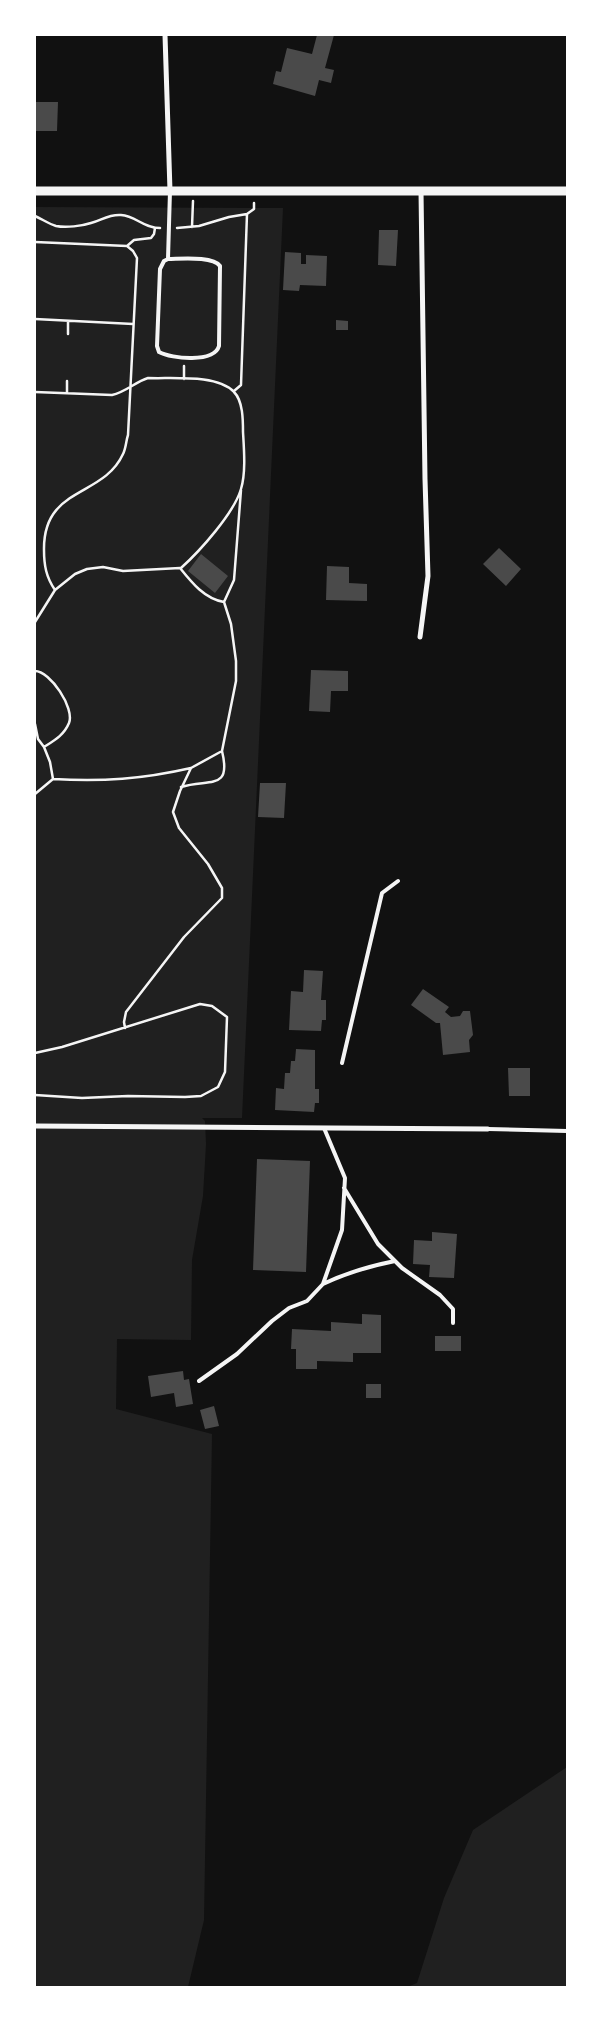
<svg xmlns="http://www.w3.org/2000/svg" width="602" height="2022" font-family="'Alegreya Sans',sans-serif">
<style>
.green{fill:#202020}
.building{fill:#4a4a4a}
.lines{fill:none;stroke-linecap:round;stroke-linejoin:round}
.path{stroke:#f5f5f5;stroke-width:2.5}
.service{stroke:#f5f5f5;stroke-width:4}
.minor{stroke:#f5f5f5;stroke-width:5}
.tertiary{stroke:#f5f5f5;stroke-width:9}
</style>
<rect width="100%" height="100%" fill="#111"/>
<!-- green -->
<path class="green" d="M35 207 283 208 242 1118H202L205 1121 206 1144 203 1196 192 1260 191 1340 117 1339 116 1409 212 1434 204 1920 188 1987H35Z
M567 1767V1987H407L417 1983 444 1898 473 1830Z"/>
<!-- building -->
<path class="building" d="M317 35H334L325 68 334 70 331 83 319 80 315 96 273 84 276 71 281 72 287 48 312 54Z
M35 102H58L57 131H35Z
M379 230H398L396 266 378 265Z
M285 252 301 253V264H306V255L327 256 326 286 300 285 299 291 283 290Z
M336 320 348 321V330H336Z
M499 548 521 569 506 586 483 564Z
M201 554 228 576 215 593 188 571Z
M327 566 349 567V583L367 584V601L326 600Z
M311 670 348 671V691H331L330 712 309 711Z
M260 783H286L284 818 258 817Z
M304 970 323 971 321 1000H326V1020H322L321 1031 289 1030 291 991 303 992Z
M423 989 449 1007 445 1012 451 1017 460 1016 463 1011H470L473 1035 469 1040 470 1052 443 1055 440 1023H436L411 1005Z
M296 1049 315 1050V1089H319V1103H315L314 1112 275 1110 276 1088 284 1089 285 1073H290L291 1061H295Z
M508 1068H530V1096H509Z
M257 1159 310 1161 306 1272 253 1270Z
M432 1232 457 1234 454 1278 429 1277 430 1265 413 1264 414 1240 432 1241Z
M362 1314 381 1315V1353H353V1362L317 1361V1369H296V1349H291L292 1329 331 1331V1322L362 1324Z
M435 1336H461V1351H435Z
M183 1371 184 1380 189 1379 193 1404 176 1407 174 1393 151 1397 148 1376Z
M366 1384H381V1398H366Z
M214 1406 219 1426 205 1429 200 1410Z"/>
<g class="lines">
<!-- path -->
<path class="path" d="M247 214 254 209V203
M35 216C42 219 49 224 56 226 66 228 82 226 91 223 102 220 109 214 121 215 136 216 143 228 160 228
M192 227 193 201
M177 228 199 226 229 217 247 214 241 385 234 391
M35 242 127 246 133 251 137 258 128 435C126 441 126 448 123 454 103 498 43 486 44 550 44 565 46 577 55 590
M127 246 134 240 151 238 154 234 155 228
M35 319 133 324
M68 334V321
M184 379V366
M35 392 112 395C126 392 135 382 148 378 172 379 217 374 234 392 243 401 243 420 243 432 244 449 246 473 241 489 234 513 200 551 181 568
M67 393V381
M224 602 234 580 241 490
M35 622 55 590 75 574 87 569 103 567 123 571 180 568C192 583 205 599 224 602L231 624 236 661V681L222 751 191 768 180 791 173 812 179 828 208 864 222 888V898L184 937 126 1012 124 1022 125 1028
M35 671C50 671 75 708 69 723 64 735 55 740 44 747
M35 724 38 739 44 747 50 762 53 779 35 794
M53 779C102 782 143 779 191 768
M181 787C208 778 232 792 222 751
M35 1053 62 1047 200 1004 212 1006 227 1017 225 1072 218 1087 201 1096 185 1097 128 1096 82 1098 35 1095"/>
<!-- service -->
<path class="service" d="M168 259C181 259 213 256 220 266L219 346C214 363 172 359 159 352L157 346 160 269 164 261 168 259 170 191
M342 1063 382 893 398 881
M488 1129 567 1131
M344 1188 378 1244 402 1268 440 1295 453 1309V1323
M323 1284C346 1273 370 1266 395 1261
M199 1381 237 1354 272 1321 289 1308 307 1301 323 1284 342 1230 345 1178 324 1128"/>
<!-- minor -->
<path class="minor" d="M165 35 170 191
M420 637 428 576 425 479 421 191
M35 1126 488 1129"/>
<!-- tertiary -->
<path class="tertiary" d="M35 191H567"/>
</g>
<!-- border -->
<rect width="602" height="2022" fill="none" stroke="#ffffff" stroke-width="72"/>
</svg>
